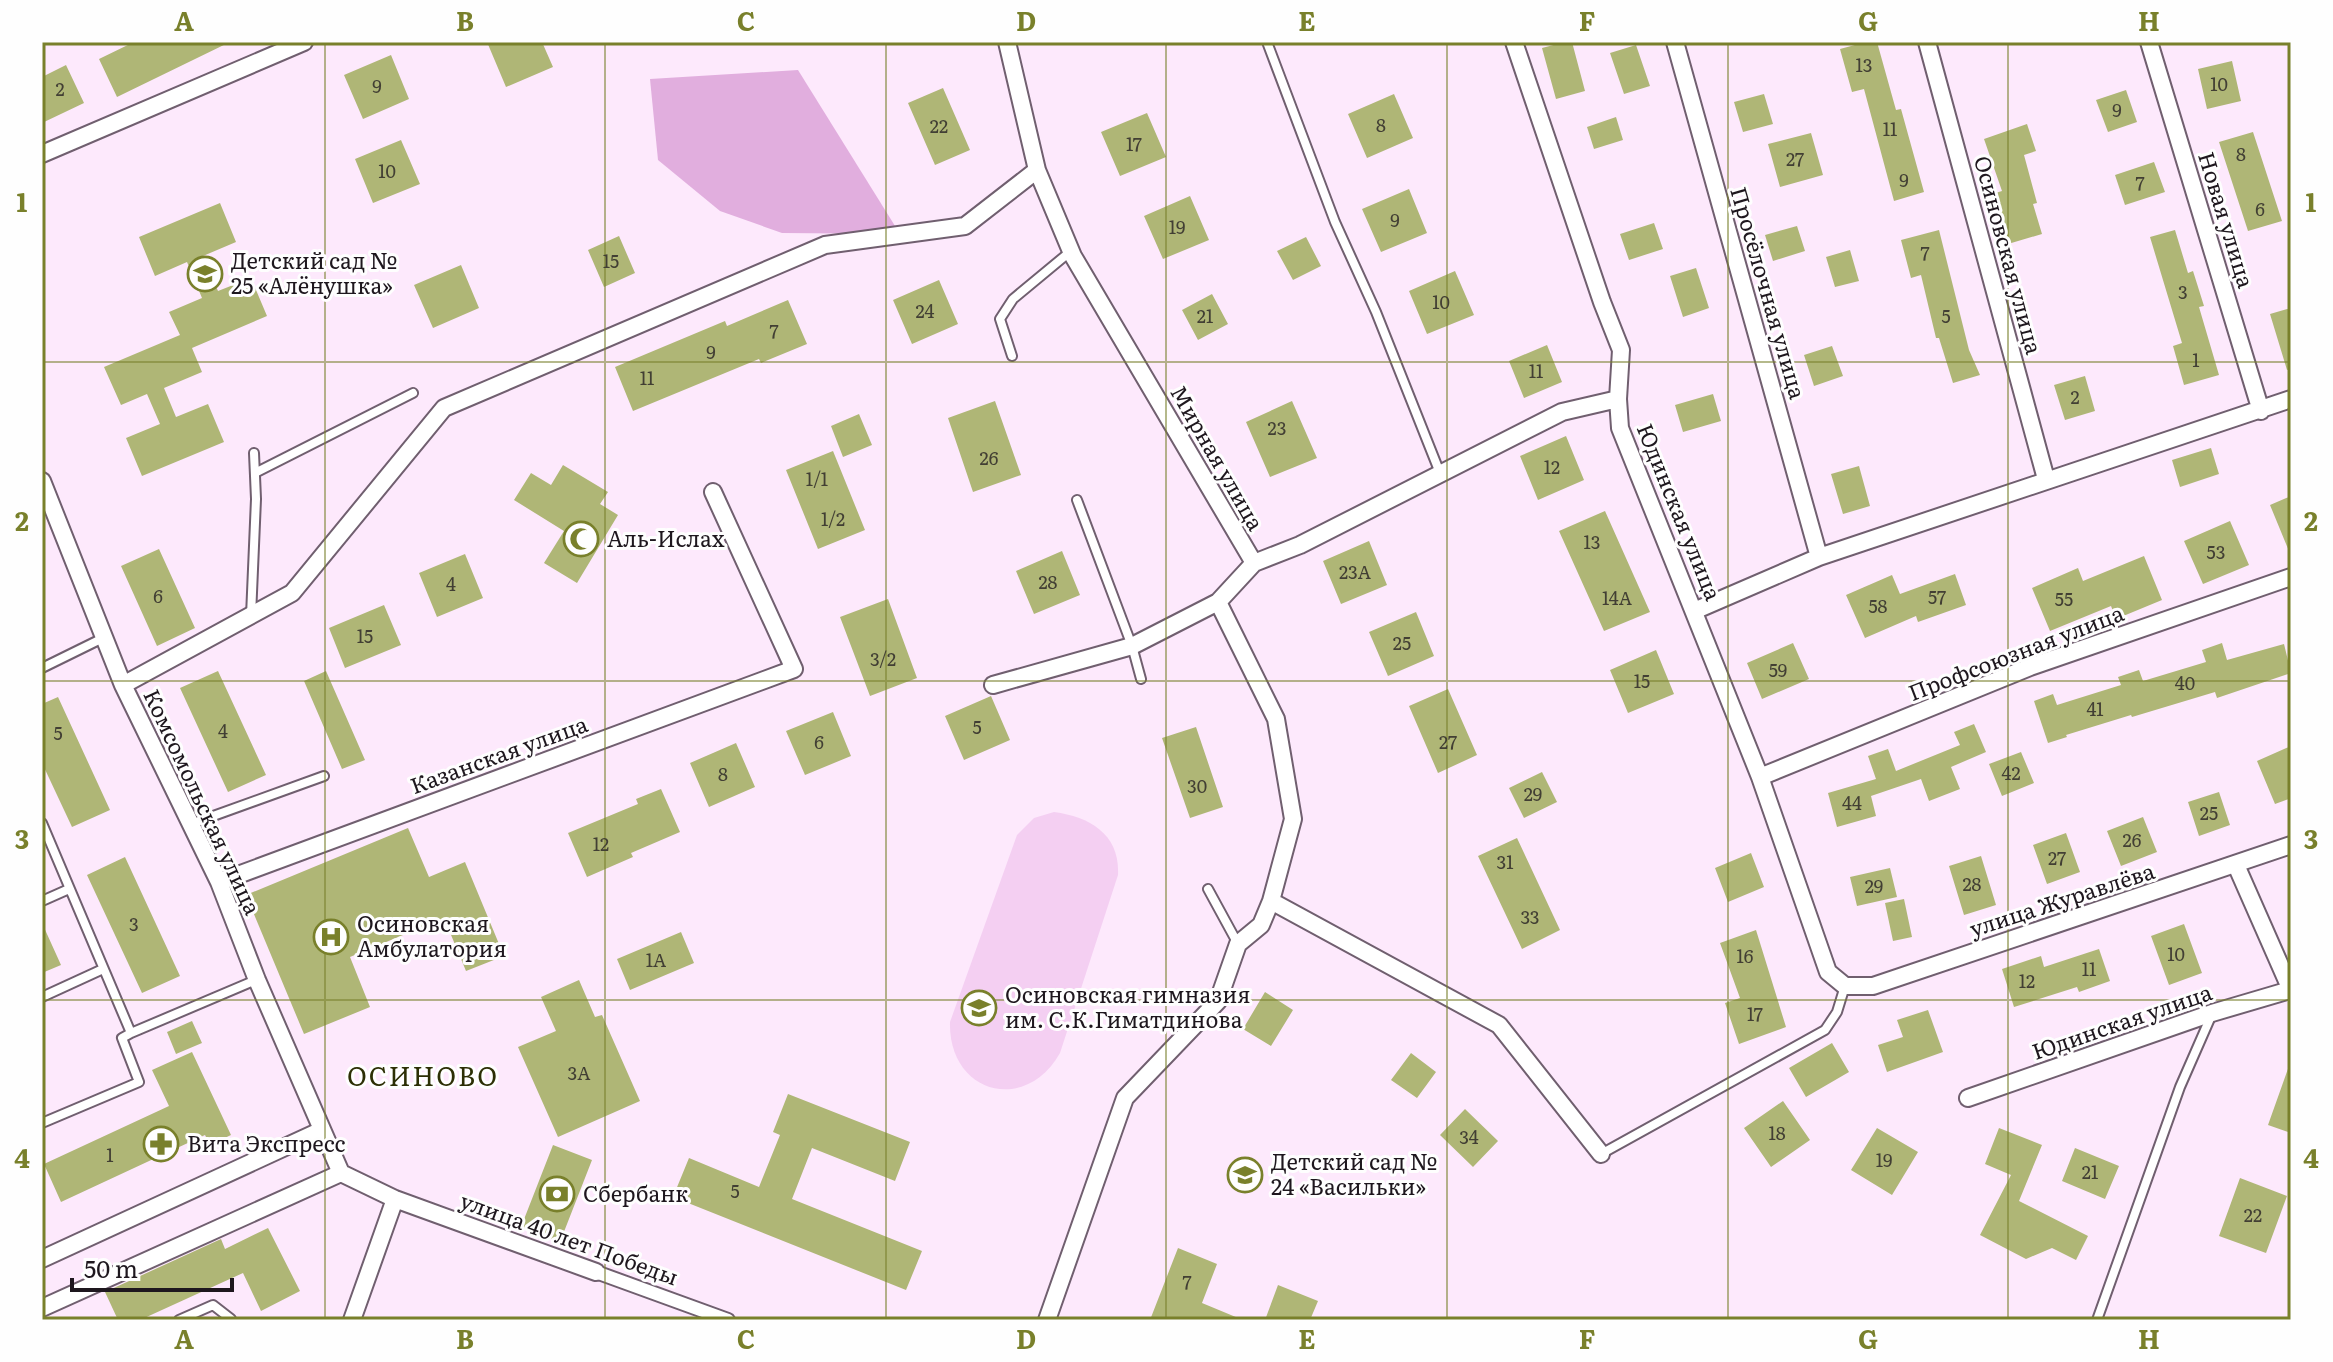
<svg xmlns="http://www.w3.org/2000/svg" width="2333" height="1362" font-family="Literata,serif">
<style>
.green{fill:#f4cff2}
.water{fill:#e1aede}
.building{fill:#afb676}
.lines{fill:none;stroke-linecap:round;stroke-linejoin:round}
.service-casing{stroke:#705f6f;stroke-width:12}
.pedestrian-casing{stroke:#705f6f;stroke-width:16}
.minor-casing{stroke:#705f6f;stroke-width:20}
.service{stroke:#fff;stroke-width:8}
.pedestrian{stroke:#fff;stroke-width:12}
.minor{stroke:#fff;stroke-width:16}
.grid{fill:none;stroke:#79802b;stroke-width:2;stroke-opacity:0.55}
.labels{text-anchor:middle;stroke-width:6;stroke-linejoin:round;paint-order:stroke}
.number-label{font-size:18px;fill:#423f34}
.street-label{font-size:22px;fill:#1e171e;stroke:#fefefe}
.poi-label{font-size:22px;fill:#1e171e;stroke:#fefefe;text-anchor:start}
.quarter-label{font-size:26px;letter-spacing:2px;fill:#2c2f05;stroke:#fefefe}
.neatline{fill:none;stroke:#79802b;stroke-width:3}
.grid-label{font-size:26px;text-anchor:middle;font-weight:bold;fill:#79802b}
</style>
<rect width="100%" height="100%" fill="#fde9fc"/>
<!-- green -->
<path class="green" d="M1054 812C1091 817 1120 835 1118 875L1060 1053C1025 1115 948 1093 950 1022L1017 835 1034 818Z"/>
<!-- water -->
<path class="water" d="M798 70 900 234 782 233 720 211 658 160 650 79Z"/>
<!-- building -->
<path class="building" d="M134 42H230L117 97 99 59Z
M487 42H542L553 67 506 87Z
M1565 42H1572L1585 91 1556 99 1542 48Z
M1866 42H1877L1896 110 1901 109 1924 192 1894 201 1864 89 1852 92 1840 49Z
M1636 45 1650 86 1624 94 1610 53Z
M391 55 409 99 363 119 344 75Z
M2232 61 2241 101 2207 109 2198 69Z
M66 65 84 103 42 123V77Z
M943 88 970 150 935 165 908 103Z
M2126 90 2137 122 2108 132 2096 100Z
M1394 94 1413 138 1367 158 1348 114Z
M1764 94 1773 124 1743 132 1734 102Z
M1147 113 1166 157 1120 176 1101 132Z
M1616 117 1623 140 1594 149 1587 127Z
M2027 124 2036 151 2024 155 2037 203 2033 204 2042 234 2008 244 1999 213 1994 214 1989 195 2002 191 1984 139Z
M2253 132 2282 221 2248 231 2219 142Z
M1811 133 1823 175 1780 187 1768 144Z
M401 140 420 184 373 203 355 159Z
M2154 162 2165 192 2125 205 2115 175Z
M1409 189 1427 233 1381 252 1362 209Z
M1190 196 1209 240 1163 259 1144 216Z
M220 203 236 242 203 256 218 291 251 278 267 316 192 348 202 372 164 388 176 417 208 404 224 442 142 476 126 438 160 424 147 394 121 405 104 367 180 335 169 312 202 298 187 262 155 276 139 237Z
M1654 223 1663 249 1629 260 1620 234Z
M1797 226 1805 251 1773 261 1765 235Z
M1939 230 1969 350 1980 375 1953 383 1939 338H1936L1921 275 1911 278 1901 240Z
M2175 230 2188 273 2193 271 2204 306 2199 307 2219 375 2184 385 2173 346 2182 343 2150 237Z
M619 236 635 273 604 287 588 250Z
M1306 237 1321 266 1293 280 1277 251Z
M1850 250 1859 281 1835 287 1826 257Z
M461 265 479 308 433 328 414 285Z
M1696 268 1709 308 1683 317 1670 276Z
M1455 271 1474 315 1427 334 1409 291Z
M939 280 958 324 912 344 893 300Z
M1212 294 1228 324 1198 340 1182 310Z
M788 300 807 344 761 363 759 359 633 411 615 367 725 321 727 326Z
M2291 308V369L2287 370 2270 314Z
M1547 345 1562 382 1524 398 1509 361Z
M1832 346 1843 376 1814 386 1804 355Z
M2085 376 2095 411 2065 420 2054 385Z
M1713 394 1721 421 1683 432 1675 405Z
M995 401 1021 475 973 492 948 418Z
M1292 401 1317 458 1270 477 1246 422Z
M859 414 872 445 843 457 831 426Z
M1566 436 1584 480 1538 500 1520 456Z
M2211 448 2219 474 2180 487 2172 460Z
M833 451 865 530 818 549 786 470Z
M563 465 608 492 600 504 618 515 577 583 544 563 564 531 514 500 531 473 551 485Z
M1859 466 1870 506 1843 514 1831 474Z
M2291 496V556L2270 505Z
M1605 511 1650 612 1604 631 1559 531Z
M2230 521 2249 565 2203 584 2184 541Z
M1369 541 1387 585 1341 604 1323 561Z
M159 549 195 628 157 646 121 566Z
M1062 551 1080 595 1034 614 1016 571Z
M465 554 483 598 437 617 419 573Z
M2144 556 2162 600 2116 619 2111 606 2050 631 2032 588 2078 568 2083 581Z
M1955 574 1966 605 1918 622 1916 616 1865 638 1846 595 1892 575 1900 594Z
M888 599 917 678 870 696 840 617Z
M384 605 401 645 345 668 329 628Z
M1416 612 1434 656 1388 676 1369 632Z
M1793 643 1809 679 1762 699 1747 663Z
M2222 643 2227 660 2284 644 2291 673 2217 698 2215 692 2132 717 2131 715 2066 735 2067 737 2048 743 2034 701 2053 694 2057 705 2121 685 2118 677 2139 670 2143 681 2206 662 2202 650Z
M1656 650 1674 694 1628 713 1610 670Z
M218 671 266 775 228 792 180 688Z
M326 671 365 760 342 769 304 681Z
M1448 689 1477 755 1438 773 1409 706Z
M991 696 1010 740 964 760 945 716Z
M58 697 110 810 72 827 42 763V704Z
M833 712 851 756 805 775 786 731Z
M1974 724 1986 752 1951 767 1960 789 1929 801 1921 779 1871 796 1876 816 1837 827 1828 793 1876 779 1868 756 1888 749 1896 771 1960 745 1954 732Z
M1196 727 1223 807 1190 818 1162 738Z
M736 743 755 787 709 807 690 763Z
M2291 746V798L2275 804 2257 761Z
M2021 752 2034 783 2002 796 1989 764Z
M1542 772 1557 802 1524 818 1509 788Z
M661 789 680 832 631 853 633 857 587 877 568 833 638 804 636 799Z
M2219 792 2230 825 2199 836 2188 802Z
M2143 817 2157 852 2121 866 2107 831Z
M408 828 429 877 465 862 504 956 466 971 444 918 350 957 370 1007 304 1034 246 895Z
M2066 833 2080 872 2047 884 2033 845Z
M1517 838 1560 930 1522 949 1478 856Z
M1751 853 1764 887 1728 902 1715 868Z
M1981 856 1996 905 1964 915 1949 866Z
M125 857 180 976 142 993 87 875Z
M1890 868 1897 897 1857 906 1850 877Z
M1904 899 1912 937 1893 941 1885 903Z
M42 923 61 965 42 973Z
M2184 924 2202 973 2169 985 2151 936Z
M1756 930 1786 1027 1739 1044 1725 1003 1740 998 1720 943Z
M681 932 694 963 630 990 617 959Z
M2099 949 2110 981 2079 992 2077 987 2014 1007 2002 969 2041 956 2044 967Z
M579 980 595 1017 602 1015 640 1101 558 1137 518 1047 556 1031 541 997Z
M1265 992 1293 1010 1271 1046 1243 1029Z
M1928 1010 1943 1052 1887 1072 1878 1045 1903 1037 1897 1020Z
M192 1021 202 1043 176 1054 167 1032Z
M1832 1043 1849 1072 1806 1097 1789 1068Z
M192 1052 231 1135 210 1145 205 1135 61 1202 44 1164 169 1106 152 1070Z
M1411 1053 1436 1072 1417 1098 1391 1080Z
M2289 1066 2291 1067V1133L2268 1125Z
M788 1094 910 1142 895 1181 812 1148 792 1199 922 1251 906 1290 673 1197 689 1158 759 1187 780 1135 773 1132Z
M1783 1101 1810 1140 1771 1167 1744 1128Z
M1465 1109 1498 1141 1473 1167 1440 1135Z
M1877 1128 1918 1152 1892 1195 1851 1170Z
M1999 1128 2042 1145 2019 1201 2088 1236 2076 1260 2052 1248 2026 1259 1980 1235 2011 1175 1985 1164Z
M553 1145 592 1160 560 1242 521 1227Z
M2075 1148 2119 1166 2105 1199 2062 1181Z
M2240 1178 2287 1196 2266 1253 2219 1236Z
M268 1228 300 1291 261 1311 243 1273 140 1320H118L105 1292 221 1239 225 1249Z
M1178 1248 1217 1264 1202 1303 1243 1320H1150Z
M1278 1285 1318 1301 1310 1320H1265Z"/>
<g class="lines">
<!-- service casing -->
<g class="service-casing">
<path id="service" d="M1267 42 1335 222 1376 312 1440 473
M1012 356 1000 319 1013 299 1071 251
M255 473 413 393
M1077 500 1132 646 1141 679
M251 616 256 499 254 453
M42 668 103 638
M42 823 131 1033 256 980
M191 824 324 776
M1208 889 1238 944
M42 901 69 889
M42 997 103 969
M42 1123 139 1082 122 1038 131 1033
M1601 1154 1825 1030 1837 1012 1845 986
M179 1320 213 1305 231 1319
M2097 1320 2180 1087 2212 1014"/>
</g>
<!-- pedestrian casing -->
<g class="pedestrian-casing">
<path id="pedestrian" d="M596 1272 728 1320"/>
</g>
<!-- minor casing -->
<g class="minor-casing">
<path id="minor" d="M1007 42 1037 170 1073 256 1254 563 1218 602 1276 719 1293 819 1271 901 1499 1025 1601 1154
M1514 42 1602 302 1621 350 1618 399 1620 428 1760 777 1828 972 1845 986H1873L2291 845
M1675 42 1819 557
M1927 42 2046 479
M2149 42 2261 411
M42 154 304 42
M42 481 123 685 219 882 257 980 341 1173 395 1199 596 1272
M1254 563 1300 545 1562 412 1618 399
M1694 611 1819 557 2291 399
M123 685 292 593 444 408 825 245 965 226 1037 170
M993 685 1132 646 1218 602
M1760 777 2030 667 2291 577
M2236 865 2291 990
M219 882 794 669 713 492
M1968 1098 2212 1013 2290 990
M42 1259 322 1130
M42 1308 341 1173
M352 1320 395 1199
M1047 1320 1125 1098 1218 1001 1238 944 1261 925 1271 901"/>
</g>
<!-- service -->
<use href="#service" class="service"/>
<!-- pedestrian -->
<use href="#pedestrian" class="pedestrian"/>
<!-- minor -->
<use href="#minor" class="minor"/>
</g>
<!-- grid -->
<path class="grid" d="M325 42V1320M605 42V1320M886 42V1320M1166 42V1320M1447 42V1320M1728 42V1320M2008 42V1320M42 362H2291M42 681H2291M42 1000H2291"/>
<!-- icons -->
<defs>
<g id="school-ring" transform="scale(1.8)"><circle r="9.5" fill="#fefefe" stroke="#79802b" stroke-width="1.5"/><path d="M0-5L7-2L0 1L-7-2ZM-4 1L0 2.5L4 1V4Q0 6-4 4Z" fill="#79802b"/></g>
<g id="mosque-ring" transform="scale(1.8)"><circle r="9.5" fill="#fefefe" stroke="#79802b" stroke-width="1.5"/><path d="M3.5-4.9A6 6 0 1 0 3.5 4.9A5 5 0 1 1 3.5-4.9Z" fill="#79802b"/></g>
<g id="hospital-ring" transform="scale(1.8)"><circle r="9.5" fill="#fefefe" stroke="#79802b" stroke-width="1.5"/><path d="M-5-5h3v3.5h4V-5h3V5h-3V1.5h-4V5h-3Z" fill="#79802b"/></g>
<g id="pharmacy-ring" transform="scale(1.8)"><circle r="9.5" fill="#fefefe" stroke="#79802b" stroke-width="1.5"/><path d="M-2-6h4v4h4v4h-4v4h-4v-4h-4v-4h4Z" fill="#79802b"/></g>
<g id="bank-ring" transform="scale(1.8)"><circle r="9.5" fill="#fefefe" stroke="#79802b" stroke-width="1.5"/><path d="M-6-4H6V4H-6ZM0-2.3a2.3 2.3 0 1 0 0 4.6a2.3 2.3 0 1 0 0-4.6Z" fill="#79802b"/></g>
</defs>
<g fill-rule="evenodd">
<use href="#school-ring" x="205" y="274"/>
<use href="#mosque-ring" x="581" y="539"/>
<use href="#hospital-ring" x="331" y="937"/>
<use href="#school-ring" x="979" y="1008"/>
<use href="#pharmacy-ring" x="161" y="1144"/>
<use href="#school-ring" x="1245" y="1175"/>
<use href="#bank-ring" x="557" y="1194"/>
</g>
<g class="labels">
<!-- number labels -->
<g class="number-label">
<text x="1864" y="72">13</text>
<text x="2219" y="91">10</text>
<text x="377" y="93">9</text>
<text x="60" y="96">2</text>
<text x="2117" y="117">9</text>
<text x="1381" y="132">8</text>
<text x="939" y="133">22</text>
<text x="1890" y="136">11</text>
<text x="1134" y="151">17</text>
<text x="2241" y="161">8</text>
<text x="1795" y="166">27</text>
<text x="387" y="178">10</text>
<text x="1904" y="187">9</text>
<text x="2140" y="190">7</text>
<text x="2260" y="216">6</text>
<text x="1395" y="227">9</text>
<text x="1177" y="234">19</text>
<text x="1925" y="260">7</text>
<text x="611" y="268">15</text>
<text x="2183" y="299">3</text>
<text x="1441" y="309">10</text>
<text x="925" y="318">24</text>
<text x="1205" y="323">21</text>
<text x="1946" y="323">5</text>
<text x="774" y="338">7</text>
<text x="711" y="359">9</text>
<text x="2196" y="367">1</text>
<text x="1536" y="378">11</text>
<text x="647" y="385">11</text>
<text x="2075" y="404">2</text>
<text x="1277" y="435">23</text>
<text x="989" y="465">26</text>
<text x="1552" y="474">12</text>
<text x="817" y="486">1/1</text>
<text x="833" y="526">1/2</text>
<text x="1592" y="549">13</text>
<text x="2216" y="559">53</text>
<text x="1355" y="579">23А</text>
<text x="1048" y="589">28</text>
<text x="451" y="591">4</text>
<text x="158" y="603">6</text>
<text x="1937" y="604">57</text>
<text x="1617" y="605">14А</text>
<text x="2064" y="606">55</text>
<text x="1878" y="613">58</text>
<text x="365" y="643">15</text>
<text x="1402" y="650">25</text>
<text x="883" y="666">3/2</text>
<text x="1778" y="677">59</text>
<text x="1642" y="688">15</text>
<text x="2185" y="690">40</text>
<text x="2095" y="716">41</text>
<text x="977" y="734">5</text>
<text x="223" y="738">4</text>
<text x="58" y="740">5</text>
<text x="819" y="749">6</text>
<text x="1448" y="749">27</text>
<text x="2011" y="780">42</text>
<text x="723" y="781">8</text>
<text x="1197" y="793">30</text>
<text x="1533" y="801">29</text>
<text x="1852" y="810">44</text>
<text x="2209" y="820">25</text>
<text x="2132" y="847">26</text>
<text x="601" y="851">12</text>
<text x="2057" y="865">27</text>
<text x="1505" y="869">31</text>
<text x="1972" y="891">28</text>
<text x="1874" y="893">29</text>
<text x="1530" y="924">33</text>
<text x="134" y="931">3</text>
<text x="2176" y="961">10</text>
<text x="1745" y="963">16</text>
<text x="656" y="967">1А</text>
<text x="2089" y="976">11</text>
<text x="2027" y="988">12</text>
<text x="1755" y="1021">17</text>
<text x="579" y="1080">3А</text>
<text x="1777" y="1140">18</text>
<text x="1469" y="1144">34</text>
<text x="110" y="1162">1</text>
<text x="1884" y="1167">19</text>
<text x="2090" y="1179">21</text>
<text x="735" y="1198">5</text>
<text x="2253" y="1222">22</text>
<text x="1187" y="1289">7</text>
</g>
<!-- street labels -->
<g class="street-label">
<text transform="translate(2226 220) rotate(73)" y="8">Новая улица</text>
<text transform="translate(2008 255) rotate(75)" y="8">Осиновская улица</text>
<text transform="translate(1768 293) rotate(74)" y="8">Просёлочная улица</text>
<text transform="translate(1217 458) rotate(60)" y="8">Мирная улица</text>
<text transform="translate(1679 512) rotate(68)" y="8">Юдинская улица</text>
<text transform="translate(2016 653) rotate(-21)" y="8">Профсоюзная улица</text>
<text transform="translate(499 755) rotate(-20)" y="8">Казанская улица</text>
<text transform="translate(202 802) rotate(65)" y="8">Комсомольская улица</text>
<text transform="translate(2062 900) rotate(-18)" y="8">улица Журавлёва</text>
<text transform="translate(2122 1022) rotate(-19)" y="8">Юдинская улица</text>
<text transform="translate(569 1239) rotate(20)" y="8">улица 40 лет Победы</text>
</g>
<!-- poi labels -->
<g class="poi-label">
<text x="231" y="269">Детский сад №<tspan x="231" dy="25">25 «Алёнушка»</tspan></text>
<text x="607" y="547">Аль-Ислах</text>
<text x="357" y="932">Осиновская<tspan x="357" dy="25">Амбулатория</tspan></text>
<text x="1005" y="1003">Осиновская гимназия<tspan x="1005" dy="25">им. С.К.Гиматдинова</tspan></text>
<text x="187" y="1152">Вита Экспресс</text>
<text x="1271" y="1170">Детский сад №<tspan x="1271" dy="25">24 «Васильки»</tspan></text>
<text x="583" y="1202">Сбербанк</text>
</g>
<!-- quarter labels -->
<g class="quarter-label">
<text x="423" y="1086">ОСИНОВО</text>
</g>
</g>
<!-- border -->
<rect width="2333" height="1362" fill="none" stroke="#fefefe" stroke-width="88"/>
<!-- scale -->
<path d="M72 1278v12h160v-12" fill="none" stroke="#1e171e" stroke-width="4"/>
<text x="84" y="1278" font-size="24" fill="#1e171e" stroke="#fefefe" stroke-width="6" paint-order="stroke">50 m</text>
<rect x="44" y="44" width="2245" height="1274" class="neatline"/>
<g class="grid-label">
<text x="184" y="31">A</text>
<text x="465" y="31">B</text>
<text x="746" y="31">C</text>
<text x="1026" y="31">D</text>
<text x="1307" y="31">E</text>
<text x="1587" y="31">F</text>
<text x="1868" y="31">G</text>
<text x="2149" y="31">H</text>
<text x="22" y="212">1</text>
<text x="2311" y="212">1</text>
<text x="22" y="531">2</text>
<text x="2311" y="531">2</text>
<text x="22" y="849">3</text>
<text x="2311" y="849">3</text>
<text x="22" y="1168">4</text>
<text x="2311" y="1168">4</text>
<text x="184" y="1349">A</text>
<text x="465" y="1349">B</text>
<text x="746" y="1349">C</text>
<text x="1026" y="1349">D</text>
<text x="1307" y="1349">E</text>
<text x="1587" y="1349">F</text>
<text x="1868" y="1349">G</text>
<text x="2149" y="1349">H</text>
</g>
</svg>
